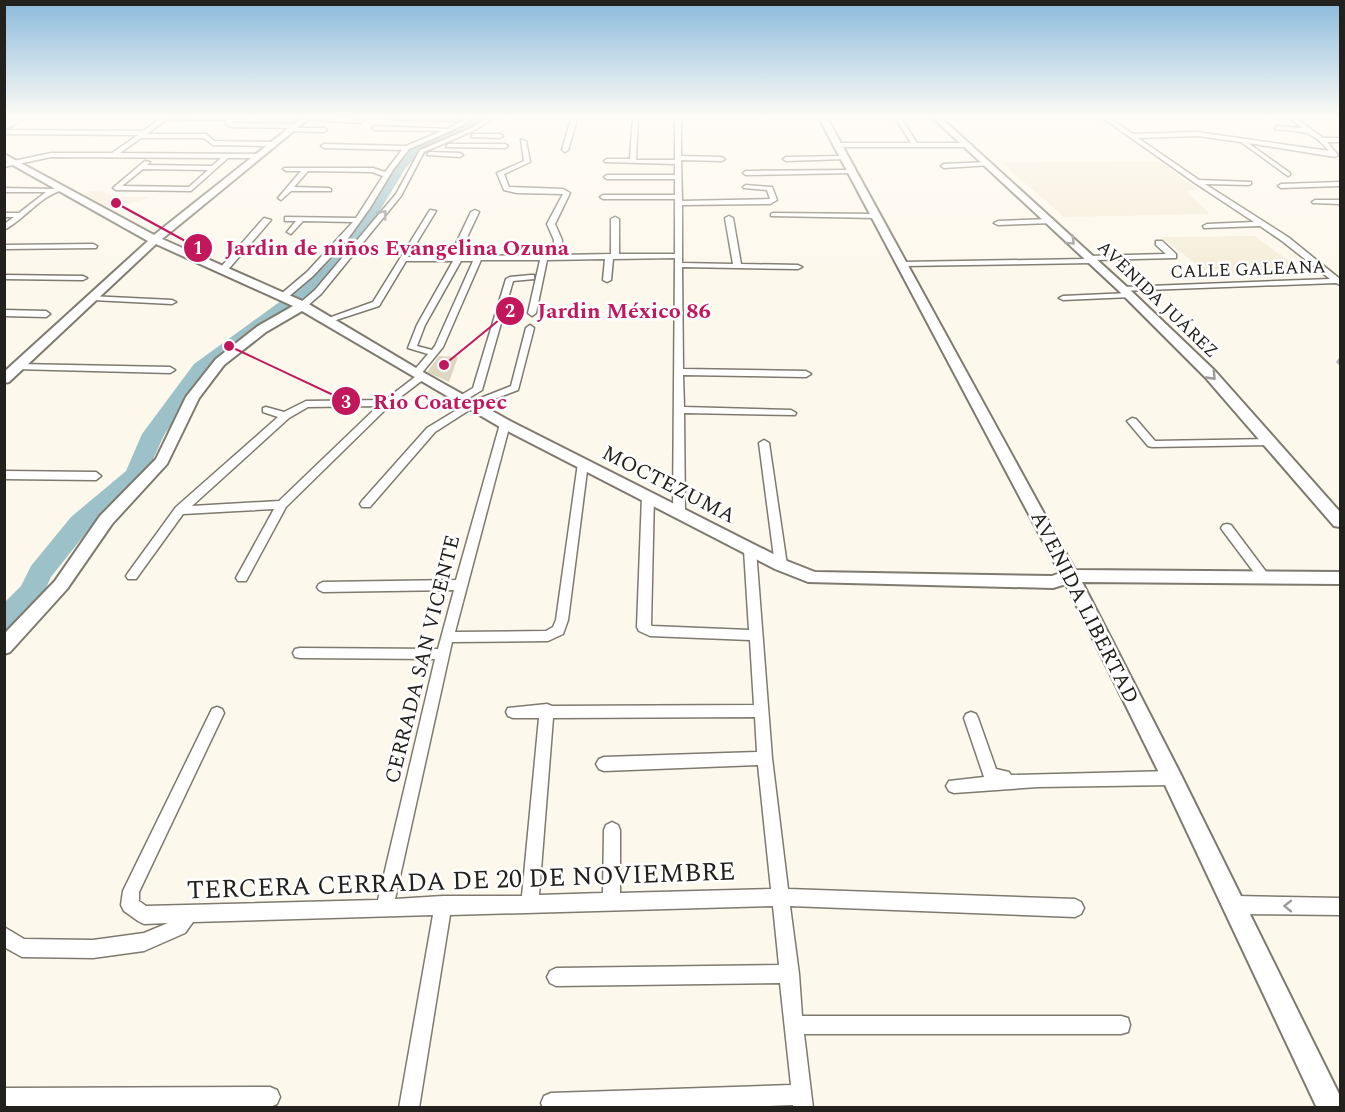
<svg xmlns="http://www.w3.org/2000/svg" width="1345" height="1112" font-family="Spectral,serif">
<style>
.built{fill:#f5edd9}
.green{fill:#dfd6c2}
.lines{fill:none;stroke-linecap:round;stroke-linejoin:round}
.river{fill:#9dc1c9;fill-rule:evenodd}
.street-casing{stroke:#7e7a6f;stroke-width:3}
.secondary-casing{stroke:#7e7a6f;stroke-width:4}
.street{fill:#fff;fill-rule:evenodd}
.secondary{fill:#fff;fill-rule:evenodd}
.wall{fill:#b4b4bf}
.oneway{stroke:#9c9b99}
.labels{text-anchor:middle;stroke-width:5;stroke-linejoin:round;paint-order:stroke}
.far-street-label{font-size:18px;fill:#23211d;stroke:#fff}
.street-label{font-size:21px;fill:#23211d;stroke:#fff}
.near-street-label{font-size:26px;fill:#23211d;stroke:#fff}
.leader{fill:none;stroke:#c2185b;stroke-width:2}
.callout-dot{fill:#c2185b;stroke:#fff;stroke-width:2}
.mark-label{font-size:18px;text-anchor:middle;font-weight:bold;fill:#fff}
.callout-label{font-size:22px;text-anchor:middle;font-weight:bold;fill:#c2185b;stroke:#fff;stroke-width:5;stroke-linejoin:round;paint-order:stroke}
</style>
<rect width="100%" height="100%" fill="#fdf8ec"/>
<!-- built -->
<path class="built" d="M1159 161 1199 190 1186 191 1210 214 1064 217 1001 162Z
M89 191H100L118 197H150L113 209 84 195Z
M1254 236 1302 270 1210 274 1160 237Z"/>
<!-- green -->
<path class="green" d="M439 356 458 357 449 382 427 372Z"/>
<g class="lines">
<!-- river -->
<path class="river" d="M477 116H490L479 126 417 156 405 169 356 250 312 295 208 372 164 435 144 480 89 529 51 577 41 599 14 629 4 632V603L21 586 31 566 71 517 126 471 142 434 194 364 300 287 344 244 392 167 407 150Z"/>
<!-- street casing -->
<g class="street-casing">
<path id="street" d="M22 116H29L4 130V125Z
M164 116H224L233 120 232 123 295 124 298 126 295 128 231 127 226 124 228 122 223 120 167 119 147 134H206L214 141 271 142 274 144 271 146 213 145 204 138H141L120 153 257 154 260 156 257 158H228L191 191 116 190 113 188 145 161 150 162 147 165 212 166 221 158 51 157 4 167V163L51 153H112L138 135 4 134V130L143 131ZM143 169 208 170 189 187 122 186Z
M305 116 360 119 363 121 360 123 303 119Z
M388 116 457 117 460 119 457 121 386 119Z
M472 116H479L453 130 409 149 393 170 370 208 347 240 313 276 287 298H281V294L307 272 353 222 303 221 291 234 287 232 296 221H285V217L356 218 383 176 372 172 308 171 294 187 329 188 331 189V191H291L281 200 278 198 301 171H286L283 169 284 168H373L385 172 402 150 324 148 321 146 324 144 406 146 442 131 375 130 372 128 375 126 447 129Z
M492 116H498L473 131 424 152 401 196 321 294 306 307H300V303L315 290 396 194 420 150 469 129Z
M572 116H578L568 150 565 152 562 150Z
M633 116 638 117 636 160H675V116H681V156L722 157 725 159 722 161 681 160 682 201 770 199 767 190 744 188 743 187 746 185 772 187 777 200 770 204 682 205V263L733 264 725 218 729 216 733 218 741 264 798 265 802 267 798 269 682 267 683 369 806 371 811 374 806 377 683 375 684 407 791 410 796 413 795 415 684 413 685 513 679 517 675 516 673 513 675 258 613 259 611 280 607 282 603 280 605 259 547 260 536 313 532 316 528 313 540 260H481L443 347 421 374 424 375V379L390 405 286 507 246 581H238L236 578 274 509 183 514 136 579H128L126 576 128 573 176 507 278 417 263 412V408L266 407 284 412 306 401 385 400 415 377 411 374 428 354 408 348 417 325 453 261H406L379 306 330 322 323 320 373 302 430 210 436 211 408 257 450 256 471 212 475 210 479 212 458 256 553 255 554 240 547 224 563 194 517 193 504 190 497 173 524 161 521 140 526 141 530 162 504 174 509 187 563 189 570 193 555 224 562 240 561 255 611 254V219L615 217 619 219V254H675V199H603L600 197 603 195H675V179H607L604 177 607 175H675V164L605 162 604 161 607 159H630ZM461 261H473L435 346 432 350 417 346 425 325ZM378 406 279 501 192 506 289 418 308 407Z
M894 116H900L917 143H969L972 145 969 147H836L833 145 836 143H911Z
M1100 116H1106L1133 134 1197 132 1329 151C1308 127 1303 133 1275 129L1277 126 1302 128 1287 116H1293L1323 138H1340V142H1327L1338 155 1335 157 1248 143 1290 173V175L1288 176 1241 142 1197 136 1138 138 1199 180 1251 182V184L1249 185 1205 184 1288 237 1340 279V285L1336 283 1120 291V287H1123L1330 279 1282 241 1260 226 1204 228 1203 226 1207 224 1254 222 1195 183Z
M290 128H324L327 130 324 132 288 131Z
M473 134H500L503 136 500 138 471 137Z
M448 144H505L508 146 505 148 446 147Z
M429 152 460 153 463 155 460 157 427 155Z
M843 156 845 157V159L786 161 783 159 786 157Z
M989 162 991 163V165L944 168 941 166 944 164Z
M851 170 853 171V173L746 175 743 173 746 171Z
M1340 182V186L1281 188 1278 186 1281 184Z
M61 187 64 189 63 190C40 196 25 219 4 230V224L14 217H4V213H19L46 192H4V188L52 189Z
M1315 200H1340V204L1313 203 1312 202Z
M773 213 876 214 880 216 876 218 771 216V214Z
M264 218 271 220 226 272H220V268Z
M1050 219H1053V223L998 225 994 223 998 221Z
M1156 241H1162L1176 254V258L1094 260 1091 263 903 266 899 264 903 262 1085 259 1088 256 1166 254 1156 245Z
M93 244 97 246 96 248 4 249V245Z
M4 275 83 276 87 278 83 280 4 279Z
M531 275H534V279L513 281 482 390 464 401H458V397L473 388 506 279 510 277Z
M1129 293H1132V297L1063 300 1059 298 1063 296Z
M89 296 172 300 176 302 172 304 92 300 88 298Z
M4 310 46 311 50 314 46 317 4 316Z
M530 325 534 328 518 390 474 407 435 432 370 507H362L360 504 362 501 427 428 468 403 511 386 526 328Z
M18 364 170 367 175 370 170 373 15 369V365Z
M1132 418 1136 419 1155 441 1271 439 1276 442 1271 445 1152 447 1148 446 1127 421Z
M505 421 510 424 455 632 546 631 553 627 556 620 578 463 583 460 588 463 568 620 563 634 548 641 452 642 395 899 443 896H522L539 718H513L508 716 506 712 508 708 547 704 552 706 754 705 750 640 650 636 639 631 637 627 642 496 648 492 654 496 651 625 652 626 749 630 744 550 750 546 756 550 772 758 788 889 1075 899 1081 902 1084 908 1081 914 1075 917 790 906 799 974 802 1016H1121L1128 1018 1130 1025 1128 1032 1121 1034H804L813 1108H793V1105L721 1108H543L541 1103 544 1096 551 1093 791 1085 780 983 556 986 550 983 547 977 550 971 556 968 779 965 773 906 450 915 419 1108H399L433 915 193 922 185 933 144 951 93 958 22 957 4 947V927L24 939 93 940 144 933 168 923 144 924 138 921 124 911 121 905 123 891 212 709 217 707 222 709 224 713 139 892V901L146 906 378 900 435 659 300 658 295 657 293 653 295 649 300 648 438 649 454 590 323 592 319 590 317 587 319 584 323 582 456 580 500 424ZM755 717 757 752 604 757 599 759 596 764 599 769 604 771 758 765 771 889 620 893V830L618 825 612 822 606 825 604 830 603 893 539 895 553 718Z
M764 440 769 443 787 565 781 569 775 565 759 443Z
M4 471 96 472 101 476 96 480 4 479Z
M1227 524 1231 525 1267 573 1269 576 1267 579H1259L1223 531 1221 528 1223 525Z
M971 712 976 714 978 718 996 769 1009 772 1011 775 1172 771 1177 773 1180 778 1177 783 1172 785 1038 787 954 793 949 791 946 786 949 781 984 777 964 718 966 714Z
M1235 896 1340 898V915L1235 914 1229 911 1226 905 1229 899Z
M270 1087 277 1090 280 1097 277 1104 270 1107 4 1108V1088Z"/>
</g>
<!-- secondary casing -->
<g class="secondary-casing">
<path id="secondary" d="M304 116H312L162 239 307 303 421 371 510 421 787 561 815 572 1052 576 1060 573 818 116H826L1075 570 1340 572V584L1082 582 1179 771 1340 1096V1108H1317L1165 785 1066 584 1053 588 808 582 775 569 500 427 302 311 266 332 224 365 199 398 167 464 112 524 67 589 10 652 4 654V634L55 581 100 516 156 459 186 397 216 359 258 326 293 306 156 244 9 382 4 383V372L148 241 4 160V154L154 235Z
M931 116H939L1127 287 1215 371 1340 512V527L1334 526 1205 377 1119 291Z"/>
</g>
<!-- street -->
<use href="#street" class="street"/>
<!-- secondary -->
<use href="#secondary" class="secondary"/>
</g>
<!-- wall -->
<path class="wall" d="M1341 355V367L1336 362Z"/>
<!-- one-way arrows -->
<defs><path id="oneway-chevron" d="M-2-3.5L2.5 0L-2 3.5" fill="none" stroke-width="1.6" stroke-linecap="round" stroke-linejoin="round" transform="scale(1.5)"/></defs>
<g class="oneway">
<use href="#oneway-chevron" transform="translate(383 214) rotate(-51)"/>
<use href="#oneway-chevron" transform="translate(1071 241) rotate(44)"/>
<use href="#oneway-chevron" transform="translate(1212 376) rotate(46)"/>
<use href="#oneway-chevron" transform="translate(1288 906) rotate(-179)"/>
</g>
<!-- sky -->
<linearGradient id="sky" x2="0" y2="1"><stop stop-color="#8ab9dc"/><stop offset="0.43" stop-color="#fefcf6"/><stop offset="1" stop-color="#fefcf6" stop-opacity="0"/></linearGradient>
<rect width="1345" height="271" fill="url(#sky)"/>
<g class="labels">
<!-- far-street labels -->
<g class="far-street-label">
<text transform="translate(1248 269) rotate(-2)" y="6">CALLE GALEANA</text>
<text transform="translate(1158 299) rotate(44)" y="6">AVENIDA JUÁREZ</text>
</g>
<!-- street labels -->
<g class="street-label">
<text transform="translate(669 484) rotate(27)" y="7">MOCTEZUMA</text>
<text transform="translate(1085 607) rotate(63)" y="7">AVENIDA LIBERTAD</text>
<text transform="translate(422 659) rotate(-76)" y="7">CERRADA SAN VICENTE</text>
</g>
<!-- near-street labels -->
<g class="near-street-label">
<text transform="translate(461 880) rotate(-2)" y="9">TERCERA CERRADA DE 20 DE NOVIEMBRE</text>
</g>
</g>
<!-- callouts -->
<path class="leader" d="M116 203L198 248M444 365L510 311M229 346L346 401"/>
<g class="callout-dot">
<circle cx="116" cy="203" r="6"/>
<circle cx="444" cy="365" r="6"/>
<circle cx="229" cy="346" r="6"/>
<circle cx="198" cy="248" r="15"/>
<circle cx="510" cy="311" r="15"/>
<circle cx="346" cy="401" r="15"/>
</g>
<g class="mark-label">
<text x="198" y="254">1</text>
<text x="510" y="317">2</text>
<text x="346" y="408">3</text>
</g>
<g class="callout-label">
<text x="397" y="255">Jardin de niños Evangelina Ozuna</text>
<text x="624" y="318">Jardin México 86</text>
<text x="440" y="409">Rio Coatepec</text>
</g>
<!-- border -->
<rect width="1345" height="1112" fill="none" stroke="#23211d" stroke-width="12"/>
</svg>
